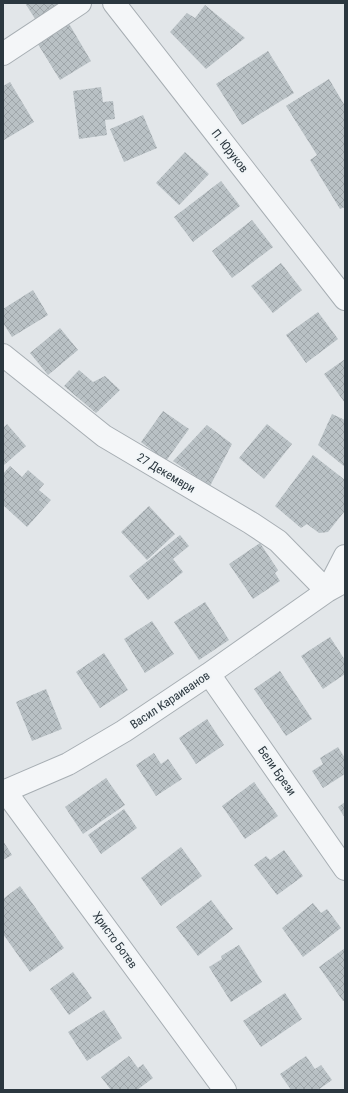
<svg xmlns="http://www.w3.org/2000/svg" width="348" height="1093" font-family="'Roboto Condensed',sans-serif">
<style>
.building{fill:url(#building-cross-hatch)}
.lines{fill:none;stroke-linecap:round;stroke-linejoin:round}
.minor-casing{stroke:#a7aeb3;stroke-width:24}
.minor{stroke:#f4f6f8;stroke-width:22}
.labels{text-anchor:middle;stroke-width:4;stroke-linejoin:round;paint-order:stroke}
.street-label{font-size:12px;fill:#2b373f;stroke:#f1f5f7}
</style>
<defs>
<pattern id="building-cross-hatch" width="8" height="8" patternUnits="userSpaceOnUse"><rect width="8" height="8" fill="#b9c1c5"/><path d="M0 0l8 8M0 8l8-8" fill="none" stroke="#9fa6aa"/></pattern>
</defs>
<rect width="100%" height="100%" fill="#e2e6e9"/>
<!-- building -->
<path class="building" d="M25 3H61L37 22Z
M205 5 245 38 206 69 170 32 187 13 195 18Z
M68 22 91 61 60 80 36 41Z
M268 51 294 93 242 125 216 84Z
M329 79 345 106V207L340 209 310 160 317 155 286 106Z
M10 82 34 122 4 140 3 86Z
M101 87 103 102 113 101 115 119 105 120 107 135 79 139 73 91Z
M143 115 157 148 124 162 110 129Z
M185 152 209 174 179 205 156 183Z
M221 181 240 206 193 242 174 217Z
M252 220 273 247 232 278 212 251Z
M281 263 302 290 273 313 251 286Z
M33 290 48 315 12 337 3 323V309Z
M318 312 338 339 306 363 286 335Z
M60 328 78 350 48 375 30 353Z
M345 359V403L324 374Z
M79 370 93 382 105 376 120 390 96 413 64 386Z
M163 411 189 429 166 461 141 442Z
M332 414 345 420V467L318 445Z
M7 424 26 446 4 465 3 428Z
M267 424 292 444 264 479 239 458Z
M207 425 232 444 210 486 173 461Z
M313 455 345 480 344 512 328 532 319 533 307 524 301 528 275 506Z
M10 466 22 477 28 470 44 484 39 490 51 500 27 527 3 505V474Z
M149 506 175 534 147 560 121 532Z
M180 535 189 546 173 559 183 572 148 600 129 576Z
M260 543 278 570 275 573 280 581 253 599 229 564Z
M205 602 229 640 199 660 174 622Z
M152 621 174 654 145 673 124 639Z
M330 637 345 660V674L323 689 301 656Z
M104 653 128 690 100 708 76 672Z
M280 671 312 719 286 736 254 689Z
M46 689 62 729 32 741 16 702Z
M207 719 224 745 196 764 179 738Z
M338 747 345 758V774L323 788 312 771 323 764 320 758Z
M154 753 161 764 168 759 182 779 156 796 136 765Z
M106 778 125 805 83 834 65 807Z
M254 782 278 816 245 839 222 806Z
M345 802V818L338 807Z
M124 809 137 828 101 854 88 835Z
M3 841 12 855 3 860Z
M181 847 202 876 161 906 141 878Z
M284 850 303 876 277 895 254 865 266 856 270 860Z
M20 886 64 948 30 972 3 934V899Z
M211 900 233 929 198 956 176 927Z
M313 903 321 913 327 909 341 928 303 957 282 928Z
M239 945 262 982 231 1002 209 967 222 959 221 956Z
M345 948V1000L343 1001 319 967Z
M73 972 92 998 69 1015 50 989Z
M285 993 302 1019 261 1047 243 1021Z
M104 1010 122 1038 87 1061 68 1032Z
M129 1056 138 1068 143 1064 153 1078 137 1090H111L101 1077Z
M306 1056 315 1069 321 1065 332 1080 318 1090H291L280 1074Z"/>
<g class="lines">
<!-- minor casing -->
<g class="minor-casing">
<path id="minor" d="M114 3 345 299
M3 54 80 3
M3 355 104 436 251 523 278 541 327 591 345 581
M209 674 345 869
M5 791 225 1090
M3 792 68 764 124 731 209 674 327 591 345 556"/>
</g>
<!-- minor -->
<use href="#minor" class="minor"/>
</g>
<g class="labels">
<!-- street labels -->
<g class="street-label">
<text transform="translate(230 151) rotate(52)" y="4">П. Юруков</text>
<text transform="translate(166 473) rotate(31)" y="4">27 Декември</text>
<text transform="translate(170 700) rotate(-34)" y="4">Васил Караиванов</text>
<text transform="translate(277 771) rotate(55)" y="4">Бели Брези</text>
<text transform="translate(115 940) rotate(54)" y="4">Христо Ботев</text>
</g>
</g>
<!-- border -->
<rect width="348" height="1093" fill="none" stroke="#2b373f" stroke-width="8"/>
</svg>
